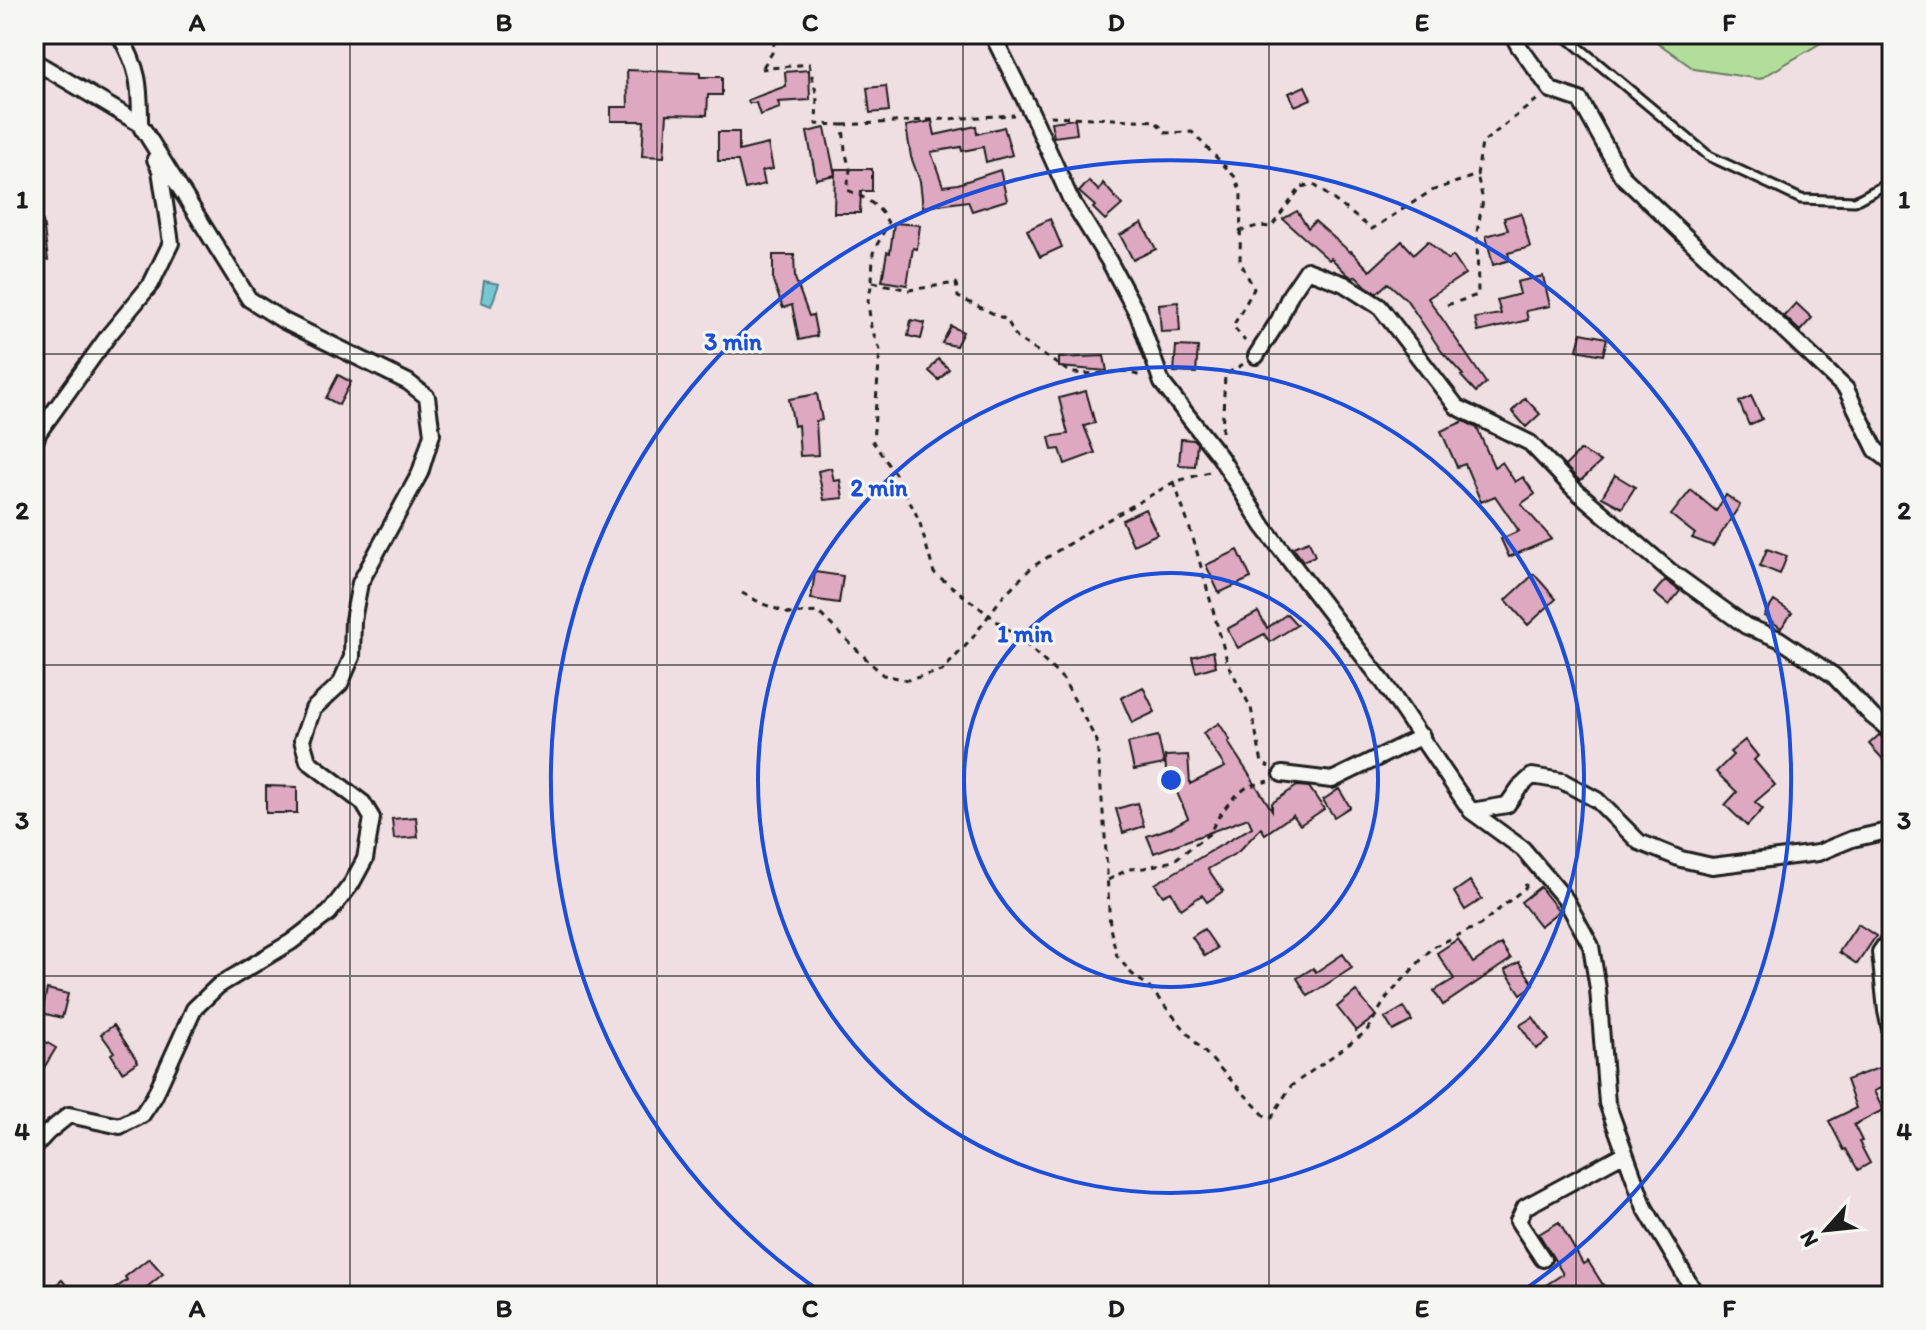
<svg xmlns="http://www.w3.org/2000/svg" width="1926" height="1330" font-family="Itim,sans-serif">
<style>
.green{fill:#b2de9c;stroke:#677d5c;stroke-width:2}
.water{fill:#77c7d2;stroke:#538389;stroke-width:2}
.building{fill:#dea8c0;stroke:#1c1c1c;stroke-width:2}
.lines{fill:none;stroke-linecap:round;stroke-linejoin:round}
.lane-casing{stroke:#1c1c1c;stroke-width:13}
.street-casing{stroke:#1c1c1c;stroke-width:20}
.path{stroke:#1c1c1c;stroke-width:3;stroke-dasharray:6 6;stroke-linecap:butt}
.lane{stroke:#f6f6f2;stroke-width:7}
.street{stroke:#f6f6f2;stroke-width:14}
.grid{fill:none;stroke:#1c1c1c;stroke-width:2;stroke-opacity:0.55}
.ring{fill:none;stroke:#1d4ed8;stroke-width:4}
.centre{fill:#1d4ed8;stroke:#f6f6f2;stroke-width:4}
.ring-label{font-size:24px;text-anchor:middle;font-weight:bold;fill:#1d4ed8;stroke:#f6f6f2;stroke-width:6;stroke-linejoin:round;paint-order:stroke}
.neatline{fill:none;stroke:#1c1c1c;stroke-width:3}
.grid-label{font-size:26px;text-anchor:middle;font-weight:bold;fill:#1c1c1c}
</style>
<rect width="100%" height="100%" fill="#efdfe3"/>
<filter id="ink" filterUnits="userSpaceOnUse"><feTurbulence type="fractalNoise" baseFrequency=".0125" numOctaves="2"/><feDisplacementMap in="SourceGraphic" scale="16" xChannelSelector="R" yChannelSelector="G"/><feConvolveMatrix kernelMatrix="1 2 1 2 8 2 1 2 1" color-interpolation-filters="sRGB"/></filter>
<g filter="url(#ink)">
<!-- green -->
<path class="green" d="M1646 34H1836L1760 79 1694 69Z"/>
<!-- water -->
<path class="water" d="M484 281 499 284 491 306 481 302Z"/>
<!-- building -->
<path class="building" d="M627 70 700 73V77H722V95H708L707 115 667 114 664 157 642 156 644 121H611V107H628Z
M809 70 810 100 778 102 780 108 760 115 756 103H749L748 100 786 86 785 72Z
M886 86 889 111 870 113 867 88Z
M1305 86 1311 99 1295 106 1289 93Z
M1075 119 1077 134 1054 137 1051 122Z
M932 121 935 135 976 126 977 134 1004 127 1012 155 986 162 983 147 962 151 961 147 931 152 943 186 958 184 1000 170 1007 200 972 211 968 201 923 207 920 181 911 157 906 126Z
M825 128 835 175 816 179 807 132Z
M718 132H739V151L768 144 773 169 762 171 765 184 745 189 738 161H718Z
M835 169H872V191H861L860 213H834Z
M1089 181 1099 191 1103 183 1122 205 1105 220 1093 208 1095 206 1079 192Z
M1297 211 1308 228 1315 221 1350 252 1351 251 1370 271 1402 241 1414 254 1428 241 1448 260 1453 256 1465 274 1428 298 1486 383 1476 392 1461 376 1463 375 1442 352 1406 299 1388 283 1377 293 1366 286 1356 276 1353 278 1347 274 1331 258 1329 260 1283 219Z
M1521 213 1530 247 1508 253 1510 260 1493 265 1486 236 1508 230 1504 218Z
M1050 219 1062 247 1040 257 1027 230Z
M43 221 48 260 34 262V222Z
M894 223 920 225 917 249 913 248 907 285 882 281 887 252 890 253Z
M1142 223 1156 249 1133 260 1120 235Z
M773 255H794L795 278 809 316 813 315 817 336 799 340 792 305 783 308 773 281Z
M1543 276 1550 306 1526 311 1528 320 1478 332 1475 318 1501 314 1497 300 1520 294 1517 282Z
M1178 302 1180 331 1161 332 1159 304Z
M1796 303 1812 318 1800 331 1784 316Z
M911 320 925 323 921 339 908 336Z
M951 326 963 332 956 346 942 343Z
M1581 333 1607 338 1603 355 1577 350Z
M1176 346 1198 347 1196 373 1174 372Z
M1104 356 1107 371 1059 367V358Z
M938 359 949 369 939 380 929 371Z
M338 375 351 382 339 405 326 398Z
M1086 391 1095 423 1084 426 1095 453 1065 464 1060 449 1052 450 1049 437 1068 434 1059 398Z
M817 394 822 420 816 421 818 455 800 456 798 425 794 426 789 399Z
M1751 396 1762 419 1749 425 1739 402Z
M1525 398 1540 414 1526 427 1512 411Z
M1464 421 1477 428 1494 467 1502 462 1515 482 1523 477 1535 494 1521 504 1552 539 1509 557 1501 539 1519 531 1495 496 1481 502 1465 464 1457 467 1441 431Z
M1181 439 1194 440 1197 443 1195 466 1179 465Z
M1581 450 1601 462 1580 481 1565 466Z
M831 468 834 481 840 480 843 498 824 500 818 471Z
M1615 475 1635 487 1622 508 1602 497Z
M1691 490 1716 511 1726 495 1740 505 1713 546 1692 538 1695 534 1671 515Z
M1145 509 1157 534 1133 545 1122 520Z
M1309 541 1315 556 1303 561 1293 547Z
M1767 549 1787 556 1780 574 1760 566Z
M1238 550 1251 578 1219 593 1206 565Z
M815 572 843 576 839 603 811 599Z
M1534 574 1556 599 1528 625 1506 600Z
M1665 580 1680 591 1669 605 1654 593Z
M1774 601 1792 613 1781 628 1764 616Z
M1258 612 1267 628 1287 614 1297 625 1270 642 1264 634 1238 648 1227 629Z
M1213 651 1216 666 1196 672 1192 657Z
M1143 687 1155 712 1132 723 1121 698Z
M1219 723 1230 740 1228 742 1272 810V803L1297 786 1309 787 1324 809 1300 825 1293 815 1265 834 1261 828 1238 852 1208 869 1223 891 1207 902 1202 895 1181 909 1171 892 1163 896 1155 884 1252 827 1248 818 1154 853 1147 836 1170 828 1188 818 1173 783 1167 784 1165 756 1188 755 1190 784 1225 767 1203 733Z
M1879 735 1892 742V769L1869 744Z
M1158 736 1164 764 1134 770 1128 743Z
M1745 740 1758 756 1754 760 1775 785 1755 802 1763 809 1747 826 1725 805 1737 792 1716 772 1733 755 1730 752Z
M266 786 297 787V813H266Z
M1339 789 1350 807 1334 817 1323 800Z
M1137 803 1144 826 1123 833 1116 809Z
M416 817 418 837 394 839 392 819Z
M1470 881 1482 899 1465 910 1454 892Z
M1540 887 1559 911 1540 926 1521 902Z
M1858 924 1876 936 1857 964 1839 952Z
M1204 929 1217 948 1205 956 1192 937Z
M1458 939 1473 963 1501 944 1511 959 1443 1005 1434 991 1454 979 1437 953Z
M1343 954 1352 968 1308 996 1297 978 1313 968 1316 972Z
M1519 962 1534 985 1521 994 1505 970Z
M47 989 68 994 62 1018 42 1013Z
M1356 991 1376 1016 1356 1031 1337 1007Z
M1404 1007 1412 1021 1393 1031 1385 1018Z
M1533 1017 1549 1040 1536 1049 1520 1025Z
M114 1025 138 1062 122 1072 111 1054 114 1052 101 1034Z
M34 1035 56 1048 34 1084Z
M1884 1066 1892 1083 1874 1091 1883 1110 1854 1125 1862 1141 1859 1142 1870 1163 1858 1170 1846 1149 1844 1150 1829 1121 1856 1108 1846 1080Z
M1559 1222 1583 1264 1588 1261 1610 1296H1529L1563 1274 1539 1234Z
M149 1258 163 1274 136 1296H105L127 1280 125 1277Z
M62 1280 75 1296H48L47 1292Z"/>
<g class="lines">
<!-- lane casing -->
<g class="lane-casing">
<path id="lane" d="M1567 34 1570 40 1709 156 1801 199 1855 201 1892 181"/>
</g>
<!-- street casing -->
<g class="street-casing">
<path id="street" d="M119 34C139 69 140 84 140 124L142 129
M992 34 1032 114 1070 198 1109 261 1138 315 1162 383 1220 457 1263 526 1384 683 1471 811 1523 849 1566 900 1591 946 1598 989 1607 1103 1645 1208 1697 1296
M1512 34 1518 45 1551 90 1580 100 1622 176 1846 389 1876 450 1892 463
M34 61 140 124 249 299 284 321 408 382 427 397 432 434 420 473 360 583 353 620 352 657 340 684 313 709 302 740 308 761 363 803 372 818 365 859 352 883 329 913 291 942 218 986 194 1009 154 1097 142 1115 120 1126 69 1115 48 1132 34 1147
M1256 356 1279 320 1290 295 1307 270 1344 284 1380 307 1457 407 1530 443 1574 489 1670 571 1746 626 1779 639 1833 675 1872 716 1892 732
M34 444 39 432 108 336 151 284 171 243 160 170 155 159
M1282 774 1332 780 1422 736
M1471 811 1507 805 1519 788 1532 776 1562 781 1597 800 1639 842 1681 859 1712 866 1818 853 1852 839 1892 830
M1892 935 1880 952 1886 1011 1892 1039
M1543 1259 1518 1221 1525 1207 1625 1153
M34 1291 38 1296"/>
</g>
<!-- path -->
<path class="path" d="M763 67 772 53 776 34
M1050 116 1155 121 1166 133 1192 132 1236 178 1241 194 1240 261 1254 289 1233 326 1245 341
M843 125 1014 115
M1239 231 1258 226 1271 227 1301 187 1313 184 1372 229 1431 191 1477 175 1482 143 1539 98
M873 282 909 290 956 283 958 297 1007 320 1017 338 1071 373 1095 374 1125 371 1144 377
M1447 305 1478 295 1477 232 1483 200 1477 175
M1222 432 1225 375 1245 363
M1209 472 1174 482 1092 529 1032 567 1003 596 989 615 1026 644 1063 679 1097 741 1105 836 1110 928 1117 956 1132 974 1147 985 1198 1045 1265 1116 1271 1118 1291 1086 1366 1032 1387 997 1433 947 1480 925 1526 887 1525 878
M1174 482 1193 538 1228 664 1251 708 1262 763 1269 767
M742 593 763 604 790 614 818 612 883 675 908 680 942 671 971 640 989 615 934 573 919 520 898 478 873 442 880 350 871 327 868 301 872 282 873 253 888 223C881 206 864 197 847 190L850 170 845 150 843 125 816 124 817 96 809 64 761 69
M1108 880 1129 869 1144 868 1173 861 1209 834 1219 816 1232 799 1247 787 1268 781"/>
<!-- lane -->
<use href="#lane" class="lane"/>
<!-- street -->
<use href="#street" class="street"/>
</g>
</g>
<!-- grid -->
<path class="grid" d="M350 34V1296M657 34V1296M963 34V1296M1269 34V1296M1576 34V1296M34 354H1892M34 665H1892M34 976H1892"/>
<!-- distance rings -->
<g class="ring">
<circle cx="1171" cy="780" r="207"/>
<circle cx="1171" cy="780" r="413"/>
<path d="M824 1294A620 620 0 1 1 1518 1294"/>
</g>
<circle cx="1171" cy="780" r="12" class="centre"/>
<g class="ring-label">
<text x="733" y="350">3 min</text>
<text x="879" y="496">2 min</text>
<text x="1025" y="642">1 min</text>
</g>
<!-- margin -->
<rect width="1926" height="1330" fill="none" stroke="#f6f6f2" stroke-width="88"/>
<!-- north arrow -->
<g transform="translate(1826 1230) rotate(243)" stroke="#f6f6f2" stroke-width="6" paint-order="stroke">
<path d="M0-6L14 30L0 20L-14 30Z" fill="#1c1c1c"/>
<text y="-12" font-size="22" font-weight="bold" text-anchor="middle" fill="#1c1c1c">N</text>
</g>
<rect x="44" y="44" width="1838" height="1242" class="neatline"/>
<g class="grid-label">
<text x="197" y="31">A</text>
<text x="504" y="31">B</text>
<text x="810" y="31">C</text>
<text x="1116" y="31">D</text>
<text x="1422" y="31">E</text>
<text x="1729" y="31">F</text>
<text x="22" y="208">1</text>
<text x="1904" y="208">1</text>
<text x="22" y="519">2</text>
<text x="1904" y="519">2</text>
<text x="22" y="829">3</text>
<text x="1904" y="829">3</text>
<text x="22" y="1140">4</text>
<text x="1904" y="1140">4</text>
<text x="197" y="1317">A</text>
<text x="504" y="1317">B</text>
<text x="810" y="1317">C</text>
<text x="1116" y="1317">D</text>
<text x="1422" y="1317">E</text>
<text x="1729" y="1317">F</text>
</g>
</svg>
